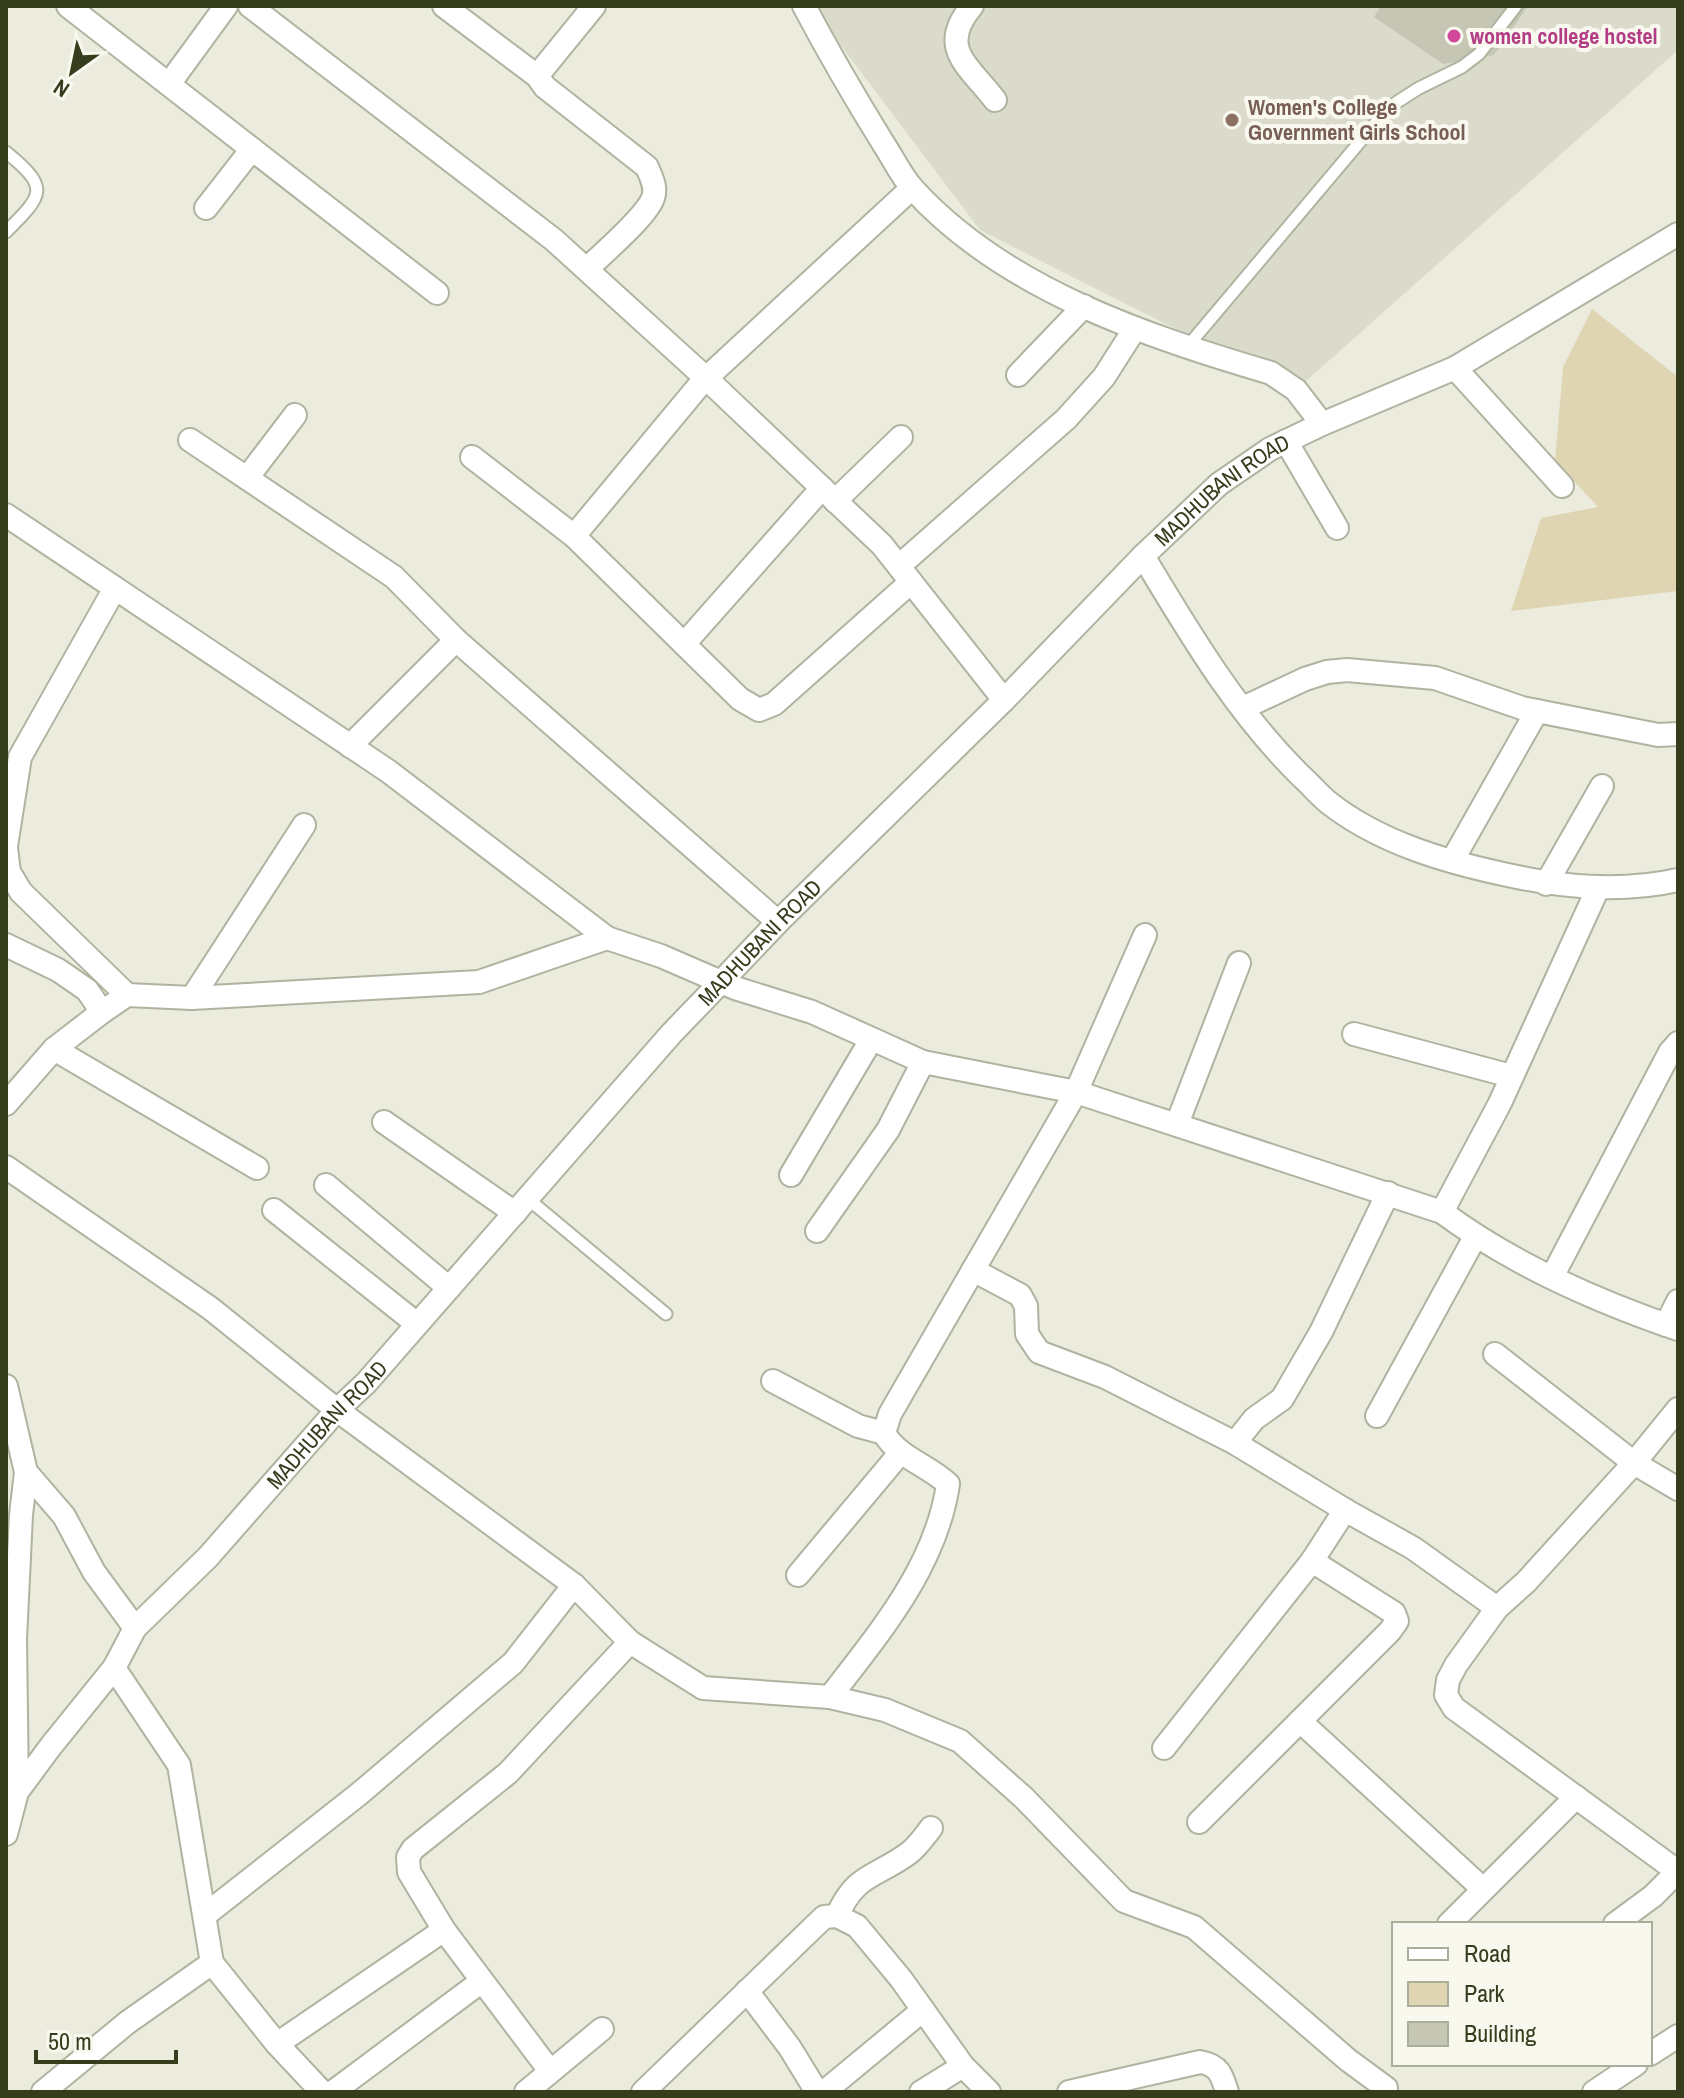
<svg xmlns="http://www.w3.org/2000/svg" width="1684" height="2098" font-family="'Archivo Narrow',sans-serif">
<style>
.built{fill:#dbdbcc}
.green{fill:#dfd5b3}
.building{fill:#c5c6b3}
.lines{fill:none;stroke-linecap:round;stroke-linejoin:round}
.service-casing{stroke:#b1b3a0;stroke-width:15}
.minor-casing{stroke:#b1b3a0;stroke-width:26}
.service{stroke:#fff;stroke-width:11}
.minor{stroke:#fff;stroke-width:22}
.hotel-dot{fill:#d1479c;stroke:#f8f8ee;stroke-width:3}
.education-dot{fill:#8d6e63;stroke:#f8f8ee;stroke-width:3}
.labels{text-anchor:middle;stroke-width:8;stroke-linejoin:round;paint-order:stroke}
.hotel-label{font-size:22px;font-weight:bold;fill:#b23c85;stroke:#f8f8ee;text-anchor:start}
.education-label{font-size:22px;font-weight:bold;fill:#785e54;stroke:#f8f8ee;text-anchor:start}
.street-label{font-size:22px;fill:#353d1d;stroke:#f8f8ee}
</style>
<rect width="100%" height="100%" fill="#ebebde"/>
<!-- built -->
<path class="built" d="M811 6H1678V50L1296 390 980 230Z"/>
<!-- green -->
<path class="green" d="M1592 309 1678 377V591L1511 611 1541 518 1598 507 1555 461 1563 367Z"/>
<!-- building -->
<path class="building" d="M1381 6H1528L1494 55 1443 64 1374 17Z"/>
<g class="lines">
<!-- service casing -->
<g class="service-casing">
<path id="service" d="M6 152C50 188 44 194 6 232
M1187 347 1380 118 1397 102 1419 88 1462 67 1479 54 1516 6
M527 1198 666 1314"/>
</g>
<!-- minor casing -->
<g class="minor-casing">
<g id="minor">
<path d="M68 6 437 293"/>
<path d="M250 6 554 240 707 379 882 545 1004 700"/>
<path d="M444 6 537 76 545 87 647 167C651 177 657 187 653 198 646 217 603 253 587 269"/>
<path d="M804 6C829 53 855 98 883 143 893 158 901 176 913 189 1004 289 1146 336 1271 373L1296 390 1322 424"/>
<path d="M972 6C937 48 968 65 995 100"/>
<path d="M537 76 594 6"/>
<path d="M169 84 226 6"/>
<path d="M206 208 252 149"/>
<path d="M1455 368 1562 486"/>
<path d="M1018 375 1084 306"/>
<path d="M190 440 394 577 456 640 778 922"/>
<path d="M1286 441 1337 528"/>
<path d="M472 457 574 536 740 699 759 710 774 704 911 582"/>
<path d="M247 478 295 415"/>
<path d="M835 501 901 437"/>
<path d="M6 515 388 771 607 938 661 956 735 988 812 1012 923 1062 1076 1092 1442 1212C1512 1264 1596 1301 1678 1329"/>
<path d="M574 536 702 382 912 188"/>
<path d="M1143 556C1190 634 1237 714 1303 778 1312 786 1320 796 1329 803 1379 842 1443 861 1503 874 1561 887 1619 893 1678 880"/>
<path d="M899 566 1066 419 1104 377 1134 330"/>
<path d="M684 644 822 488"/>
<path d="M1243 708 1305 679 1327 672 1347 670 1435 678 1522 708 1658 735 1678 734"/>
<path d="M350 746 456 640"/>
<path d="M6 846 20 757 115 588"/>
<path d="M6 848 9 872 21 892 127 995"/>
<path d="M1452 861 1537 711"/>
<path d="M1546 884 1602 786"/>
<path d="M6 945 58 970 87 990 102 1012"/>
<path d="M192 998 304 825"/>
<path d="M1354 1034 1511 1076"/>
<path d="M54 1049 257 1168"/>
<path d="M6 1104 54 1049 102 1012 127 995 192 998 479 982 607 938"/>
<path d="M384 1122 515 1213"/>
<path d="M1177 1124 1239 963"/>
<path d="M6 1167 210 1308 337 1410 574 1585 630 1642 703 1688 830 1697 885 1710 960 1741 1024 1798 1124 1901 1194 1927 1348 2060 1386 2088V2092"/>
<path d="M791 1175 871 1040"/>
<path d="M326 1185 449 1288"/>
<path d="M274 1210 417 1324"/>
<path d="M1442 1212 1500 1103 1598 888"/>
<path d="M817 1231 888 1130 923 1062"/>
<path d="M973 1270 1020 1295 1026 1306 1027 1334 1039 1352 1105 1377 1235 1443 1345 1510 1413 1548 1497 1608"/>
<path d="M1552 1277 1670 1052 1678 1043"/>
<path d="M1666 1325 1678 1301"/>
<path d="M1495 1354 1634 1463 1678 1489"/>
<path d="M773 1381 858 1426 884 1433"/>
<path d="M6 1386 26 1472 21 1515 15 1639 17 1792"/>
<path d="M1377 1416 1475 1237"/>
<path d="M1235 1443 1254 1419 1282 1399 1321 1332 1388 1193"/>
<path d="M26 1472 64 1516 94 1572 135 1628"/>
<path d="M798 1575 901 1452"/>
<path d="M114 1668 179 1765 212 1963 277 2044 322 2092"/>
<path d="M830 1697C879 1633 936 1567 948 1484 928 1465 897 1457 884 1433L890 1414 1076 1092 1145 935"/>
<path d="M1300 1721 1483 1889"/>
<path d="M1164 1748 1312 1561 1345 1510"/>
<path d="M1199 1822 1390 1631 1397 1621 1394 1613 1312 1561"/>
<path id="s1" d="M6 1834 17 1792 51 1746 114 1668 135 1628 208 1557 337 1410 366 1383 671 1034 721 982 778 922 1004 700 1143 556 1219 484 1270 449 1322 424 1455 368 1678 234"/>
<path d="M1677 1871 1454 1708 1446 1695 1448 1680 1456 1665 1497 1608 1526 1582 1634 1463 1678 1409"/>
<path d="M205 1915 359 1794 513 1663 574 1585"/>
<path d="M837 1916C856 1873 875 1878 909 1853 917 1847 924 1837 931 1828"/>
<path d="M1449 1924 1576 1797"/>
<path d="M1615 1924 1653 1896 1678 1871"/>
<path d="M747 1991 790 2048 817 2092"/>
<path d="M277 2044 444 1930"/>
<path d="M1650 2054 1678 2036"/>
<path d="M550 2071 444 1930 409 1872 408 1857 413 1849 508 1773 630 1642"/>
<path d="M43 2092 128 2022 212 1963"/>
<path d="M333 2092 482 1981"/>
<path d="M526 2092 602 2029"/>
<path d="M643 2092 824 1917 837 1916 857 1926 901 1979 963 2066 989 2092"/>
<path d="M824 2092 923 2010"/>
<path d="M921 2092 963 2066"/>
<path d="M1069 2092 1200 2062C1219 2065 1222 2075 1227 2092"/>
<path d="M1594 2092 1636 2064"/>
</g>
</g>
<!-- service -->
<use href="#service" class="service"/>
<!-- minor -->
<use href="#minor" class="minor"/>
</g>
<!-- markers -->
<circle class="hotel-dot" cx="1454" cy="36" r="8"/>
<circle class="education-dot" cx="1232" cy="120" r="8"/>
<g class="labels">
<!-- hotel labels -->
<g class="hotel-label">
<text x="1470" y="44">women college hostel</text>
</g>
<!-- education labels -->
<g class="education-label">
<text x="1248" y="115">Women's College<tspan x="1248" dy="25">Government Girls School</tspan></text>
</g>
<!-- street labels -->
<g class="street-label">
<text dy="8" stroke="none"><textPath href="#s1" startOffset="1822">MADHUBANI ROAD</textPath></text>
<text dy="8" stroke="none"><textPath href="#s1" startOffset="1174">MADHUBANI ROAD</textPath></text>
<text dy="8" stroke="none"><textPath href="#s1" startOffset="526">MADHUBANI ROAD</textPath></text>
</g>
</g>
<!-- border -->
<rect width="1684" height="2098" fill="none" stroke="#353d1d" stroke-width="16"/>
<!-- legend -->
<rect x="1392" y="1922" width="260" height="144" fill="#f8f8ee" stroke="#aaad9a" stroke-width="2"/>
<rect x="1408" y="1948" width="40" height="12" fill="#ffffff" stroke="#aaad9a" stroke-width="2"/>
<text x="1464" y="1962" font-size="24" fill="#353d1d">Road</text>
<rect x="1408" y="1982" width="40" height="24" fill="#dfd5b3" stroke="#aaad9a" stroke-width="2"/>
<text x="1464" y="2002" font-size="24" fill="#353d1d">Park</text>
<rect x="1408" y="2022" width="40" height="24" fill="#c5c6b3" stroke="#aaad9a" stroke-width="2"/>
<text x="1464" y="2042" font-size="24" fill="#353d1d">Building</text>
<!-- north arrow -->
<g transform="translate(72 72) rotate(213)" stroke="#f8f8ee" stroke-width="6" paint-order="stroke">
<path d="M0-6L14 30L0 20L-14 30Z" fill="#353d1d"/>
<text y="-12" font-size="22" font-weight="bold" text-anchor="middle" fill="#353d1d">N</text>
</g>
<!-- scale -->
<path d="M36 2050v12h140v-12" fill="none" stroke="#353d1d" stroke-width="4"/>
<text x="48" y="2050" font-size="24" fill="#353d1d" stroke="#f8f8ee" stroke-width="6" paint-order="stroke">50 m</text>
</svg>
